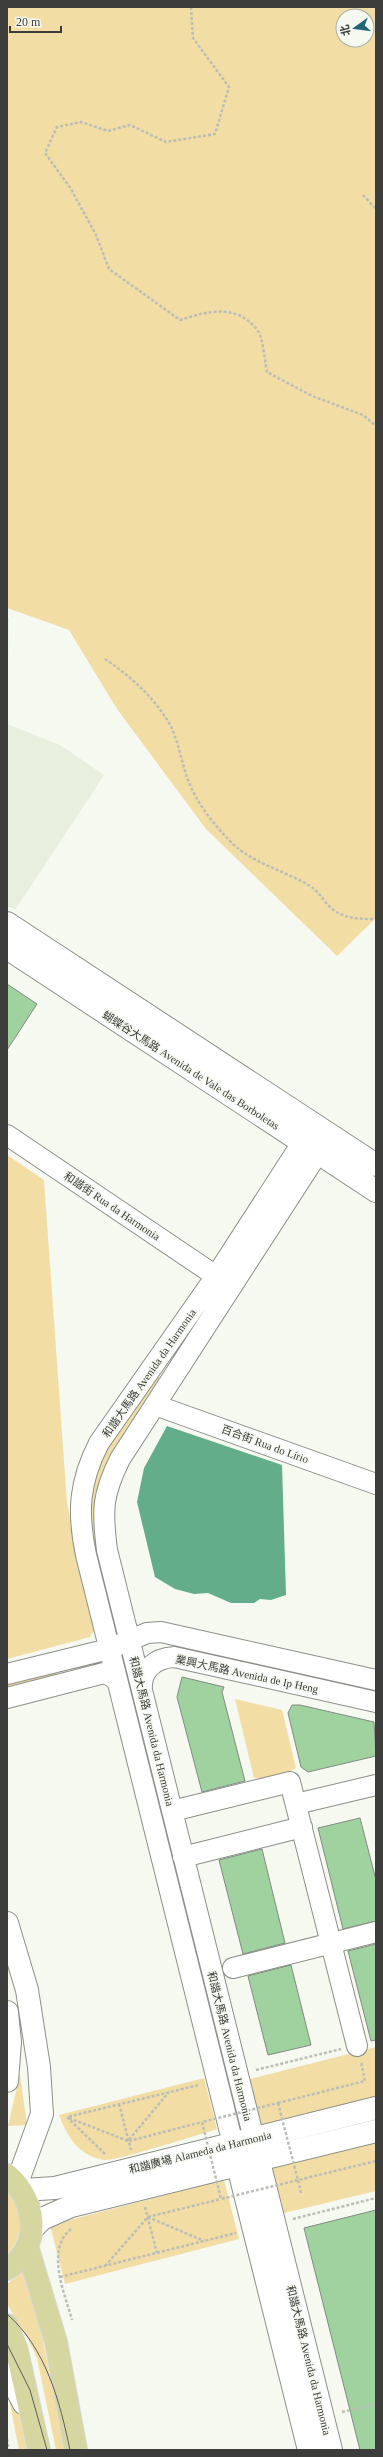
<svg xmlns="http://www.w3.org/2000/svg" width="383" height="2457" font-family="'Times New Roman','Noto Sans SC',serif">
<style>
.built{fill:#e8efdf}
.green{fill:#f2dea5;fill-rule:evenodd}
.water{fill:#64ad8b}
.building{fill:#9fd29f;stroke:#848a84}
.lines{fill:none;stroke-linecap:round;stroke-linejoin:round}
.street-casing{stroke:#8c9088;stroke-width:22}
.secondary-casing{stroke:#8c9088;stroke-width:24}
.primary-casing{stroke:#d8d8d8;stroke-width:24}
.path{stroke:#bbbeb7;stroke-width:2.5;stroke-dasharray:3 2;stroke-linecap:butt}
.street{stroke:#fff;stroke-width:20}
.secondary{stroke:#fff;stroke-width:22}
.primary{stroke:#d6d6a1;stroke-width:22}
.tram{stroke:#5d5f5b;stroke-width:1}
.path-bridge{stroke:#bbbeb7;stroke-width:2.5;stroke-dasharray:3 2;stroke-linecap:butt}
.labels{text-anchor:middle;stroke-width:3;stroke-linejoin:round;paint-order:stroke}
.street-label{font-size:11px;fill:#3c3d3a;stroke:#f5f9f0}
</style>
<rect width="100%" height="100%" fill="#f5f9f0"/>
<!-- built -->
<path class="built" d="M7 617 9 618 7 711Z
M7 724 60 745 104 775 15 910 7 906Z"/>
<!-- green -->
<path class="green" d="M7 7H376V918L337 956 206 829 117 709 69 630 7 608ZM343 16H367V40H343Z
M7 1155 44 1180 67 1503 95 1629 90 1637 7 1659Z
M156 1375 163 1380C138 1418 104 1456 96 1501L116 1621 114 1622 92 1544 87 1502 95 1466Z
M208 1649 376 1687V1693L207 1654Z
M56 1671 57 1676 7 1689V1683Z
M235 1699 282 1710 296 1768C281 1777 272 1780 254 1778Z
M144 1738 243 2130 238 2132 139 1739Z
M376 2047V2099L262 2127 250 2079Z
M20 2074 27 2125 8 2126Z
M204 2078 217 2129C201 2134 113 2162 104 2160 78 2155 68 2138 59 2115Z
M376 2138V2191L284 2213 271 2164Z
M224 2180 239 2239 65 2284 50 2225Z
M7 2188C25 2204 24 2239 7 2254Z
M28 2267 65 2450H56L37 2358 27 2337 7 2304V2284Z
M7 2362 27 2450H19L7 2389Z"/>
<!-- water -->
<path class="water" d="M167 1426 282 1465 286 1595 271 1600 260 1599 254 1603H231L208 1593 194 1594 175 1589 155 1577 137 1502 144 1468Z"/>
<!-- building -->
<path class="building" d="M7 984 37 1004 7 1050Z
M182 1677 224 1687 222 1692 245 1781 202 1792 177 1697Z
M292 1705H300L374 1722 376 1756 308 1772 301 1767 288 1713Z
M360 1818 376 1880V1921L343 1929 318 1828Z
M262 1849 285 1943 243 1954 219 1860Z
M376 1944V2040L371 2041 348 1951Z
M291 1965 311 2045 268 2055 248 1976Z
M376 2210V2450H360L304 2228Z"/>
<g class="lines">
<!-- street casing -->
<g class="street-casing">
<path id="street" d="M7 1135 216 1276
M155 1405 376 1484
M7 1674 109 1649 147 1633 161 1632 376 1680
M142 1691C140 1670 155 1658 174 1657L376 1702
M7 1698 104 1673 113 1677 118 1683
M296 1804 376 1785
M172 1811 290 1782 357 2046
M183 1857 302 1827
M233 1968 376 1932
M254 2139 107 1550C102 1511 102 1495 120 1459L327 1139
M233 2144 86 1555C77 1512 79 1482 99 1443L216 1276 311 1129
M7 2373 23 2404"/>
</g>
<!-- secondary casing -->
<g class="secondary-casing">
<path id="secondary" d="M7 923 376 1165
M7 948 376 1191
M7 1923 27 1990 39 2067 42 2114 17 2183
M7 2012 10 2042 7 2081
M255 2146 331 2450
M234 2150 309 2450
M23 2190 55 2188 376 2108
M32 2229 42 2219 71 2206 376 2131"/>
</g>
<!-- primary casing -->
<g class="primary-casing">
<path id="primary" d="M7 2175C36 2199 43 2246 7 2269
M27 2246 56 2342 76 2450
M7 2325 17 2351 39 2450"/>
</g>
<!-- path -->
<path class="path" d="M191 7 193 38 229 87 215 134 166 142 130 125 108 131 81 122 57 127 45 153 71 189 96 235 109 269 180 320C208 311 237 303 258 331 263 337 265 363 267 372L312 396 363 415 376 426
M363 195 376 209
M105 659C130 676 153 696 169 723 178 739 181 760 187 777 195 801 212 822 229 840 250 863 284 870 310 886 318 891 322 898 328 905 341 919 358 919 376 919
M256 2070 341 2049
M278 2103 365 2081 361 2062
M119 2104 131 2150
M69 2118 128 2141 169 2092
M129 2141 202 2122
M105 2154 67 2117 199 2085
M301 2193 298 2180 376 2161
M145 2207 157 2253
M148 2217 221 2199
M293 2219 376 2198
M71 2229C45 2250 65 2294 72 2320
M105 2266 148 2217 204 2241
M60 2277 236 2233
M342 2412 376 2404
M7 2439 9 2450"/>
<!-- street -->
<use href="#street" class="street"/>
<!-- secondary -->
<use href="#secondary" class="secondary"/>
<!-- primary -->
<use href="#primary" class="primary"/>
<!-- tram -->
<path class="tram" d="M7 2314C46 2348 60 2402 70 2450
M7 2344 30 2390 47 2450"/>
<!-- path-bridge -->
<path class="path-bridge" d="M278 2103 298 2180 221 2199 202 2122Z"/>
</g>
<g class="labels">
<!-- street labels -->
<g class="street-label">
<text transform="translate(191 1070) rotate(33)" y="4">蝴蝶谷大馬路 Avenida de Vale das Borboletas</text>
<text transform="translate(112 1206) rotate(34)" y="4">和諧街 Rua da Harmonia</text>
<text transform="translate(149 1373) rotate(-55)" y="4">和諧大馬路 Avenida da Harmonia</text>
<text transform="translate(265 1444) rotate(20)" y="4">百合街 Rua do Lírio</text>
<text transform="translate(247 1674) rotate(12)" y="4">業興大馬路 Avenida de Ip Heng</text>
<text transform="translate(152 1731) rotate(76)" y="4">和諧大馬路 Avenida da Harmonia</text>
<text transform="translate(230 2046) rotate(76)" y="4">和諧大馬路 Avenida da Harmonia</text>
<text transform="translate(200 2152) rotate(-14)" y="4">和諧廣場 Alameda da Harmonia</text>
<text transform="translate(309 2360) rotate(76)" y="4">和諧大馬路 Avenida da Harmonia</text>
</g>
</g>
<!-- border -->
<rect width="383" height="2457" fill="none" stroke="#3c3d3a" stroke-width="16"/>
<!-- north arrow -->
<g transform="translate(355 28) rotate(256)"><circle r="19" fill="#f5f9f0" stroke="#abaea7"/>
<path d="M0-3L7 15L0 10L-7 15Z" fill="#216677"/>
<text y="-6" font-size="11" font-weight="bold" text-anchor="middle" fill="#3c3d3a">北</text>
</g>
<!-- scale -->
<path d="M10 26v6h51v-6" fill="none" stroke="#3c3d3a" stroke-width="2"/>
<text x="16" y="26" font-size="12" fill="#3c3d3a" stroke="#f5f9f0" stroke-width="3" paint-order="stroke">20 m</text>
</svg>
